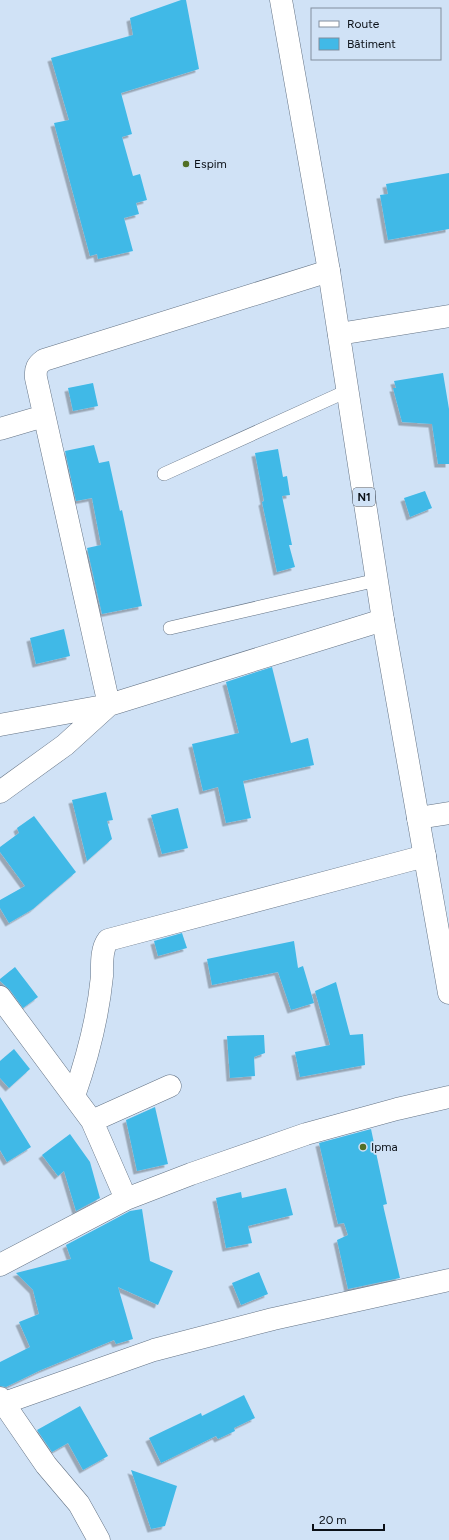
<svg xmlns="http://www.w3.org/2000/svg" width="449" height="1540" font-family="Figtree,sans-serif">
<style>
.building{fill:#41b9e7;filter:url(#shadow)}
.lines{fill:none;stroke-linecap:round;stroke-linejoin:round}
.service-casing{stroke:#647385;stroke-width:14}
.minor-casing{stroke:#647385;stroke-width:23}
.primary-casing{stroke:#647385;stroke-width:23}
.service{stroke:#fff;stroke-width:13}
.minor{stroke:#fff;stroke-width:22}
.primary{stroke:#fff;stroke-width:22}
.poi-dot{fill:#516f24;stroke:#d0e2f6;stroke-width:1.5}
.labels{text-anchor:middle;stroke-width:3.5;stroke-linejoin:round;paint-order:stroke}
.shield{fill:#d0e2f6;stroke:#464f5a;stroke-width:1}
.shield-label{font-size:11px;font-weight:bold;fill:#0b1017}
.poi-label{font-size:12px;fill:#0b1017;stroke:#d0e2f6;text-anchor:start}
</style>
<defs>
<filter id="shadow"><feDropShadow dx="-3.5" dy="3.5" stdDeviation="0" flood-color="#0004"/></filter>
</defs>
<rect width="100%" height="100%" fill="#d0e2f6"/>
<!-- building -->
<path class="building" d="M181 0H186L199 69 121 93 132 134 122 137 133 176 140 174 147 200 136 203 139 214 124 218 133 251 98 259 97 254 90 256 54 123 69 120 51 58 133 35 130 18Z
M449 173V229L388 240 380 195 388 194 386 184Z
M443 373 449 409V464H438L432 424 402 422 393 388H396L394 381Z
M93 383 98 406 73 411 68 388Z
M94 445 99 463 109 461 120 511 122 510 142 606 102 614 87 548 101 545 92 498 76 501 65 451Z
M278 449 283 477 287 476 290 495 282 496 292 545H289L295 567 277 572 262 502 264 501 255 453Z
M425 491 432 508 410 517 404 498Z
M64 629 70 656 36 664 30 638Z
M272 667 291 743 308 738 314 765 243 781 251 818 226 823 218 787 203 791 192 744 239 733 226 682Z
M106 792 113 820 107 821 112 839 87 861 72 800Z
M178 808 188 848 162 854 151 815Z
M34 816 76 872 33 909 9 923 0 908V900L25 886 0 852V847L19 833 17 828Z
M182 933 187 948 158 956 154 941Z
M294 941 298 968 303 966 314 1003 291 1010 278 972 212 985 207 959Z
M15 967 38 997 23 1008 10 990 0 981V979Z
M336 982 350 1035 363 1034 365 1065 300 1077 295 1052 330 1045 315 991Z
M264 1035 265 1053 254 1057 255 1076 230 1078 227 1036Z
M14 1049 30 1069 9 1088 0 1078V1061Z
M0 1097 31 1147 7 1162 0 1150Z
M155 1107 168 1164 137 1171 126 1120Z
M371 1129 387 1204 383 1205 400 1278 348 1289 337 1240 348 1235 344 1223 338 1224 319 1143Z
M70 1134 90 1162 100 1198 76 1211 64 1171 58 1176 42 1155Z
M286 1188 293 1215 248 1226 252 1243 226 1248 216 1198 241 1192 242 1198Z
M142 1209 150 1261 173 1271 158 1305 118 1287 133 1339 116 1344 114 1340 41 1370 6 1387 0 1386V1362L30 1347 19 1322 39 1314 33 1290 16 1273 71 1259 66 1245 130 1211Z
M259 1272 268 1294 241 1305 232 1283Z
M244 1395 255 1418 234 1428 235 1431 218 1439 216 1436 161 1463 149 1438 201 1413 202 1416Z
M80 1406 108 1456 83 1470 68 1443 52 1452 37 1430Z
M131 1470 177 1486 165 1526 151 1529Z"/>
<g class="lines">
<!-- service casing -->
<g class="service-casing">
<path id="service" d="M164 474 347 391
M170 628 377 580"/>
</g>
<!-- minor casing -->
<g class="minor-casing">
<path id="minor" d="M339 334 449 316
M0 429 44 416
M0 725 109 705 383 620
M0 792 65 745 109 705 36 378C35 369 37 365 44 360L329 271
M418 818 449 813
M0 997 92 1121 126 1199
M74 1096C88 1056 98 1017 102 976 102 964 101 949 108 940L425 856
M92 1121 170 1086
M0 1265 126 1199 191 1174 306 1134 397 1109 449 1097
M0 1398 46 1465 79 1504 99 1540
M4 1403 154 1350 273 1319 449 1280"/>
</g>
<!-- primary casing -->
<g class="primary-casing">
<path id="primary" d="M281 0 329 271 383 620 449 993"/>
</g>
<!-- service -->
<use href="#service" class="service"/>
<!-- minor -->
<use href="#minor" class="minor"/>
<!-- primary -->
<use href="#primary" class="primary"/>
</g>
<!-- markers -->
<g class="poi-dot">
<circle cx="186" cy="164" r="4"/>
<circle cx="363" cy="1147" r="4"/>
</g>
<g class="labels">
<!-- shield labels -->
<rect class="shield" x="353" y="488" width="22" height="18" rx="3"/>
<g class="shield-label">
<text x="364" y="501">N1</text>
</g>
<!-- poi labels -->
<g class="poi-label">
<text x="194" y="168">Espim</text>
<text x="371" y="1151">Ipma</text>
</g>
</g>
<!-- legend -->
<rect x="311" y="8" width="130" height="52" fill="#d0e2f6" stroke="#818e9d"/>
<rect x="319" y="21" width="20" height="6" fill="#ffffff" stroke="#818e9d"/>
<text x="347" y="28" font-size="12" fill="#0b1017">Route</text>
<rect x="319" y="38" width="20" height="12" fill="#41b9e7" stroke="#818e9d"/>
<text x="347" y="48" font-size="12" fill="#0b1017">Bâtiment</text>
<!-- scale -->
<path d="M313 1524v6h71v-6" fill="none" stroke="#0b1017" stroke-width="2"/>
<text x="319" y="1524" font-size="12" fill="#0b1017" stroke="#d0e2f6" stroke-width="3" paint-order="stroke">20 m</text>
</svg>
